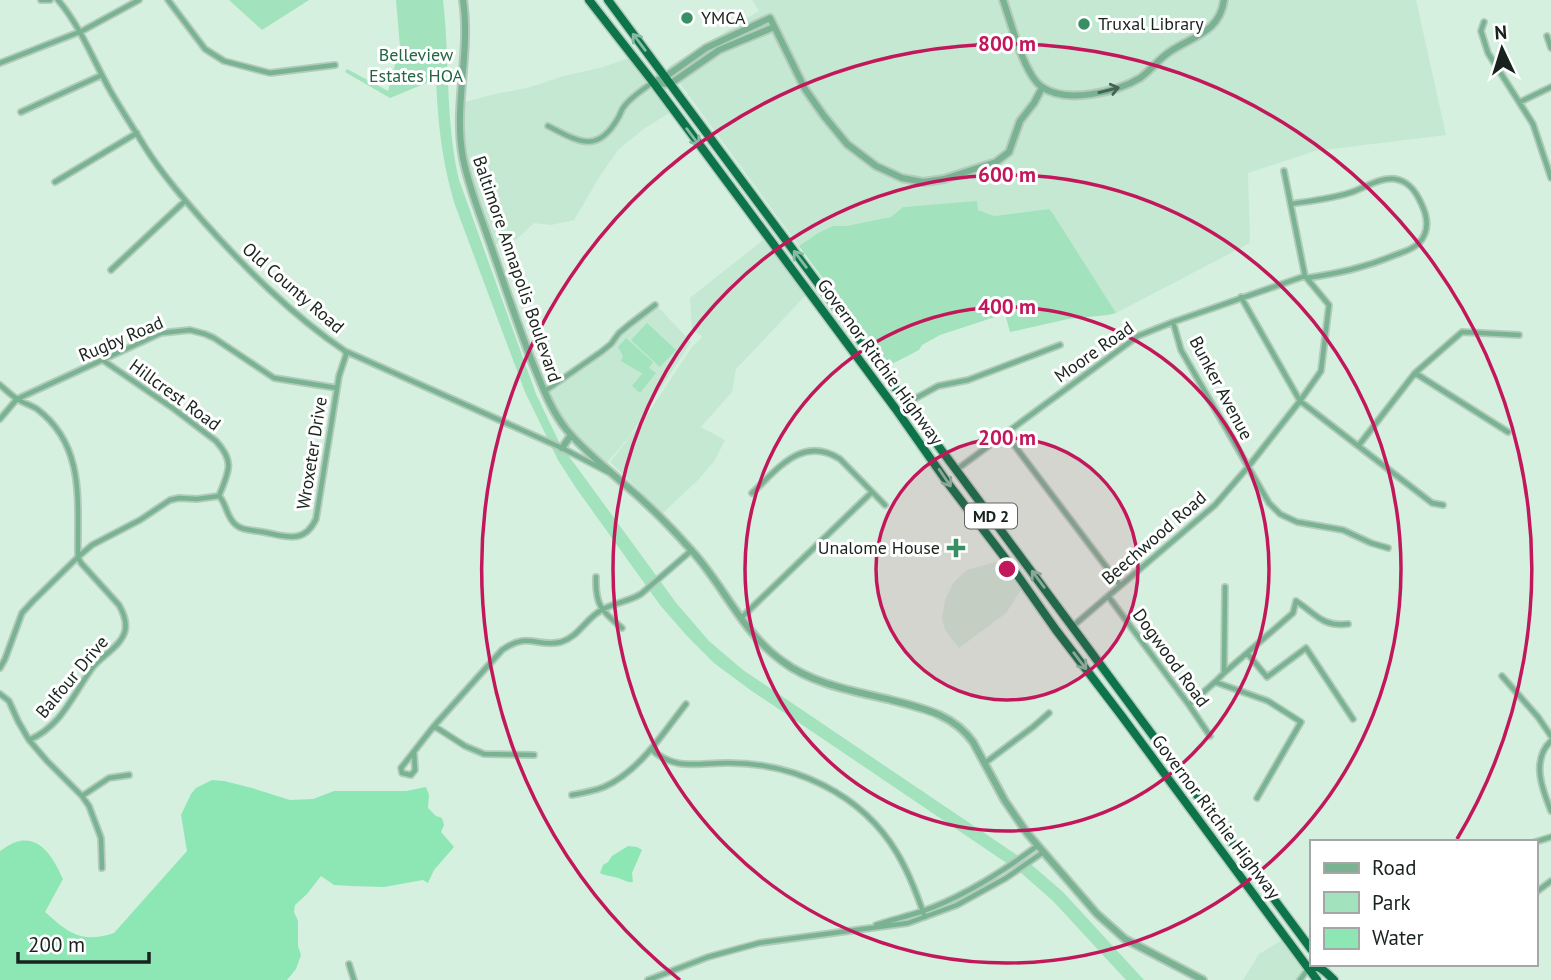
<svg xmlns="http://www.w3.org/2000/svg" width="1551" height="980" font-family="'PT Sans',sans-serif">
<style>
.built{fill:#c5e8d2}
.green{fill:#a2e2bc}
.water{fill:#8ce7b4}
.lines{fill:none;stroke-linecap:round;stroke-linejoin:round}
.minor-casing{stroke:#b3cbbc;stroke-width:8}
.tertiary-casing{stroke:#b3cbbc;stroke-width:10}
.trunk-casing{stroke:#b3cbbc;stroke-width:11}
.minor{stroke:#79b392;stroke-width:4.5}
.tertiary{stroke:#79b392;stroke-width:6}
.trunk{stroke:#0c7448;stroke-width:8}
.oneway{stroke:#86baa4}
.oneway2{stroke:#446452}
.ring{fill:none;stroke:#c2185b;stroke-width:3.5}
.poi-dot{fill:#388f63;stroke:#fff;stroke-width:2.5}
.labels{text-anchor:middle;stroke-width:6;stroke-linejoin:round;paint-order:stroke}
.shield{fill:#fff;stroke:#5e6561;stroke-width:2}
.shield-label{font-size:16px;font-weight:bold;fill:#19231d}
.poi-label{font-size:18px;fill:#19231d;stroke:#fff;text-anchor:start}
.park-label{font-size:18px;fill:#246645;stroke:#fff}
.street-label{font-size:18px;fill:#19231d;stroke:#fff}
.centre{fill:#c2185b;stroke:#fff;stroke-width:3.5}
.ring-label{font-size:21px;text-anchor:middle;font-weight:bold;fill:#c2185b;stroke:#fff;stroke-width:6;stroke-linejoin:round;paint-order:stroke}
</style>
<rect width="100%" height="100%" fill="#d5f0df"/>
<!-- built -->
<path class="built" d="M752 0H1416L1446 135 1315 151 1248 173 1250 243 1116 313 1048 209 994 216 978 210 977 201 919 207 908 206 903 207 891 217 846 226H833L818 233 799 246 668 67 759 11Z
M629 58 671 112 645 128 618 150 600 176 574 220 551 225 534 223 516 240 491 245 463 158 461 103 495 94 527 88 564 76 603 67Z
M763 240 806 295 736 369 732 392 701 427 725 440 715 460 699 479 663 513 610 462 645 418 692 347 702 337 692 328 690 298Z
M658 307 691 342 629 437 604 466 572 437 544 392 601 352 619 333Z
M999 561 1021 590 1006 613 959 648 945 630 942 618 945 600 954 582 967 570Z
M1282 940 1304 968 1297 980H1243L1259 954Z"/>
<!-- green -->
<path class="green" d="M229 0H309L262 30Z
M396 0H443C450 61 445 120 459 180L536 394 559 442 568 455 677 604 709 641 743 670 1033 866 1063 892 1144 980H1126L1053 901 1020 872 749 689 714 663 687 636 660 605 576 488 558 460 525 392 455 205C442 161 438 125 436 79L390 98 345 72 347 69 388 91 400 46Z
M977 201 978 210 994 216 1049 209 1053 214 1116 313 1108 315 1068 319 1010 332 1005 314 1001 315 940 335 922 345 919 350 888 366 799 246 818 233 833 226H846L891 217 903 207Z
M647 323 676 350 660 367 631 340Z
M626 338 653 362 649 368 656 373 640 393 632 386 641 375 643 374 621 361 623 356 618 347Z"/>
<!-- water -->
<path class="water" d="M212 780 224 781 252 788 290 800 313 799 334 791H406L426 787 429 795 428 808 436 816 442 818 444 825 441 832 454 847 434 870 428 883 423 880 384 887 351 886 334 885 321 876 307 894 295 905 294 912 298 921V946L301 955 296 969 287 980H0V851C6 847 13 842 20 841 43 837 55 862 63 879L45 912C69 933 81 944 114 933L187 851 181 815 191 794 196 788Z
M628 846 637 847 642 850 632 873 633 882C626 883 622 878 614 877 609 875 605 876 600 873L603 865 608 862 612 856Z"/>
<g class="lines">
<!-- minor casing -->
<g class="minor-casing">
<path id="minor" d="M41 0H50
M58 0C81 27 94 62 111 92 122 111 134 129 145 147 162 174 183 198 204 222 247 270 292 315 345 351L562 448 608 472
M168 0 205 49 224 61 270 73 335 65
M1484 22 1481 31 1488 53 1533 124 1551 178
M1547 36 1551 48
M0 63 82 31 139 0
M1520 102 1551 87
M21 112 102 75
M548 126C578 141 597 155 618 118 620 115 621 111 623 108 629 98 643 90 653 82
M55 182 137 133
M1291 204C1310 201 1330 199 1349 193 1363 189 1379 177 1395 179 1409 181 1416 192 1421 203 1428 217 1430 231 1419 243 1412 250 1403 252 1395 255 1364 268 1339 273 1307 278
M111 270 185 201
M1241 297 1300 401 1432 503 1443 505
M1173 322 1181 350 1269 503 1280 514 1297 522 1343 530 1371 543 1388 548
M104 361 174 409 216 441C236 463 228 472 219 496
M1415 373 1508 432
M0 385C6 390 11 395 17 399 23 403 31 405 37 409 86 446 77 502 78 557L81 563 119 605C123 612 127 622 125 631 121 646 103 655 93 667 73 694 62 726 29 740
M545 391 601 352 611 344 619 333 630 324 655 305
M907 403 938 386 968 380 1060 345
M0 419 17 399 161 333 190 330 205 334 214 338 274 378 337 388
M1005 433 1120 585
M1359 445 1415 373 1462 332 1519 335
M956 470 1138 336 1173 322 1305 276
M752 493C778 469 802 435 840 459L885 505
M596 577C595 604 601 611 622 628
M1108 596 1189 705 1210 736
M741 618 872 492
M1073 626 1215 505 1248 467 1300 401 1321 371 1329 305 1305 276 1284 171
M1247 653 1267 677 1306 648 1353 719
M0 668 5 659 22 613 33 601 78 557 92 545 140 520 170 500 179 498 197 499 219 496C227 504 226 517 236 525 243 531 254 530 263 532 285 536 304 545 316 519L339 376 346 355 345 351
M1224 673 1293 613 1296 601C1316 614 1322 627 1348 624
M1502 676 1538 717 1551 736
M1215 682 1224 673 1225 587
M0 694 9 701 18 721 29 740 47 761 82 796 89 806 101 838 102 868
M1189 705 1215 682 1268 701 1301 722 1257 798
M434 726 465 746 484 754 534 755
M1551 741C1531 760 1542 789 1551 811
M651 749C675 771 696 763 726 763 794 762 862 794 897 853 909 873 917 895 925 917
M414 752 415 770 411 775 402 773 401 768 434 726 502 650C529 631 537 648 561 642 578 637 585 620 600 611 612 603 628 602 641 594L692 550
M985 763 1033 727 1049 713
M572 795C583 793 594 791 604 787 640 771 663 733 686 704
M82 796 109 778 129 775
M1535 842 1551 837
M1535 893 1551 881
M876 925C891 920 908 916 923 911 965 896 1002 872 1037 846
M349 964 354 980
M648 980 708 957 759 943 908 923 957 905 1006 878 1042 853
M1300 980 1308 969"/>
</g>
<!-- tertiary casing -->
<g class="tertiary-casing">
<path id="tertiary" d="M463 0C471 53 453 106 463 158 469 189 482 219 492 249 505 286 517 323 531 359 541 383 550 409 566 429 583 450 604 466 624 484 648 504 671 527 692 551 724 586 742 632 782 661 812 684 854 691 891 700 922 708 953 714 973 742L1005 801 1027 833 1097 914 1125 939 1203 980
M1003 0C1011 22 1024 75 1042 87 1066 104 1117 92 1140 78 1150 71 1158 60 1168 53 1190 37 1220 33 1224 0
M653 82 665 77 706 48 770 18 805 89 824 116 847 144 876 166 902 178 923 182 944 179 996 162 1009 152 1020 121 1034 103 1042 88
M655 83 670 84 719 50 774 27
M562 448 571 435"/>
</g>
<!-- trunk casing -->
<g class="trunk-casing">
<path id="trunk" d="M589 0 653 82 895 408 947 482 1011 566 1056 630 1121 715 1317 980
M608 0 1311 949
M1309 968C1319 963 1326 973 1334 980"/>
</g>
<!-- minor -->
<use href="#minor" class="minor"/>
<!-- tertiary -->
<use href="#tertiary" class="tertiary"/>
<!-- trunk -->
<use href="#trunk" class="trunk"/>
</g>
<!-- one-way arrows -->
<defs><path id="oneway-shaft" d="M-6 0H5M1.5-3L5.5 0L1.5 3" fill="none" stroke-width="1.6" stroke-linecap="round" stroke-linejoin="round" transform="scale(1.75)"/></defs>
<g class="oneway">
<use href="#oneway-shaft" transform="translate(639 42) rotate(-127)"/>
<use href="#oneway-shaft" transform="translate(693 137) rotate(53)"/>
<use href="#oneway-shaft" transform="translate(800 259) rotate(-127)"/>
<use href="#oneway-shaft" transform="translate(945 478) rotate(56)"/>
<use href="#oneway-shaft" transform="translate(1038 579) rotate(-127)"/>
<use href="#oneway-shaft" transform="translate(1080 661) rotate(53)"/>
</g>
<use class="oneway2" href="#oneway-shaft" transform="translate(1109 90) rotate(-14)"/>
<!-- distance rings -->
<circle cx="1007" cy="569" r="131" fill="#c2185b" fill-opacity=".12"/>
<g class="ring">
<circle cx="1007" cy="569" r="131"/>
<circle cx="1007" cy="569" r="262"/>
<circle cx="1007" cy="569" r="394"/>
<path d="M680 980A525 525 0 1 1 1457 839"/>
</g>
<!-- markers -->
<g class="poi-dot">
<circle cx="687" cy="18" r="7"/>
<circle cx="1084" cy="24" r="7"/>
<path d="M952.5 537.5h7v7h7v7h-7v7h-7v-7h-7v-7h7z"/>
</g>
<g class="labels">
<!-- shield labels -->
<rect class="shield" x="965" y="503.5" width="52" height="25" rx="5"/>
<g class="shield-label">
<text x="991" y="522">MD 2</text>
</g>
<!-- poi labels -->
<g class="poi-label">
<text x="701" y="24">YMCA</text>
<text x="1098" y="30">Truxal Library</text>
<text x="940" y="554" text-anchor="end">Unalome House</text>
</g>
<!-- park labels -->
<g class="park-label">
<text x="416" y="61">Belleview<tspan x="416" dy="21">Estates HOA</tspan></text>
</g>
<!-- street labels -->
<g class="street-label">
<text transform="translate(517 269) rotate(71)" y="6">Baltimore Annapolis Boulevard</text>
<text transform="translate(293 288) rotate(41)" y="6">Old County Road</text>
<text transform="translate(121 339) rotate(-23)" y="6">Rugby Road</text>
<text transform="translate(1094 352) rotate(-35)" y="6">Moore Road</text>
<text transform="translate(880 362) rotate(54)" y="6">Governor Ritchie Highway</text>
<text transform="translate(1221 388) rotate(62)" y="6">Bunker Avenue</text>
<text transform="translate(175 395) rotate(36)" y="6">Hillcrest Road</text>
<text transform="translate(312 453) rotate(-81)" y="6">Wroxeter Drive</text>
<text transform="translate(1154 538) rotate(-41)" y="6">Beechwood Road</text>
<text transform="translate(1171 658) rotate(54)" y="6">Dogwood Road</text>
<text transform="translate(72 677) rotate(-50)" y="6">Balfour Drive</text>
<text transform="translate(1216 817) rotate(53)" y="6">Governor Ritchie Highway</text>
</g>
</g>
<circle cx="1007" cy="569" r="10" class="centre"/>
<g class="ring-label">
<text x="1007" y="51">800 m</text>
<text x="1007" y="182">600 m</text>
<text x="1007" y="314">400 m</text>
<text x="1007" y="445">200 m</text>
</g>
<!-- legend -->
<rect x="1310" y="840" width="228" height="126" fill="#ffffff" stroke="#a3a7a5" stroke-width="2"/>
<rect x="1324" y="863" width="35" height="10" fill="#79b392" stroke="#a3a7a5" stroke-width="2"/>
<text x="1372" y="875" font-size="21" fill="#19231d">Road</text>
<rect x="1324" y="892" width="35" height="21" fill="#a2e2bc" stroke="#a3a7a5" stroke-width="2"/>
<text x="1372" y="910" font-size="21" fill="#19231d">Park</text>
<rect x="1324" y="928" width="35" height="21" fill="#8ce7b4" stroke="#a3a7a5" stroke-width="2"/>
<text x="1372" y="945" font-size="21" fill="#19231d">Water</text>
<!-- north arrow -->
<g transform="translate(1502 49) rotate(356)" stroke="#ffffff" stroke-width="5" paint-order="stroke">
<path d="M0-5L12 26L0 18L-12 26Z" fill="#19231d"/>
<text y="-10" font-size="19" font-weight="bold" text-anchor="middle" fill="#19231d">N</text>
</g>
<!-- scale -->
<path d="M18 952v10h131v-10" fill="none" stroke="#19231d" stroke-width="3.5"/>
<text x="28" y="952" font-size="21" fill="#19231d" stroke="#ffffff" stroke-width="5" paint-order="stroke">200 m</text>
</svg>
